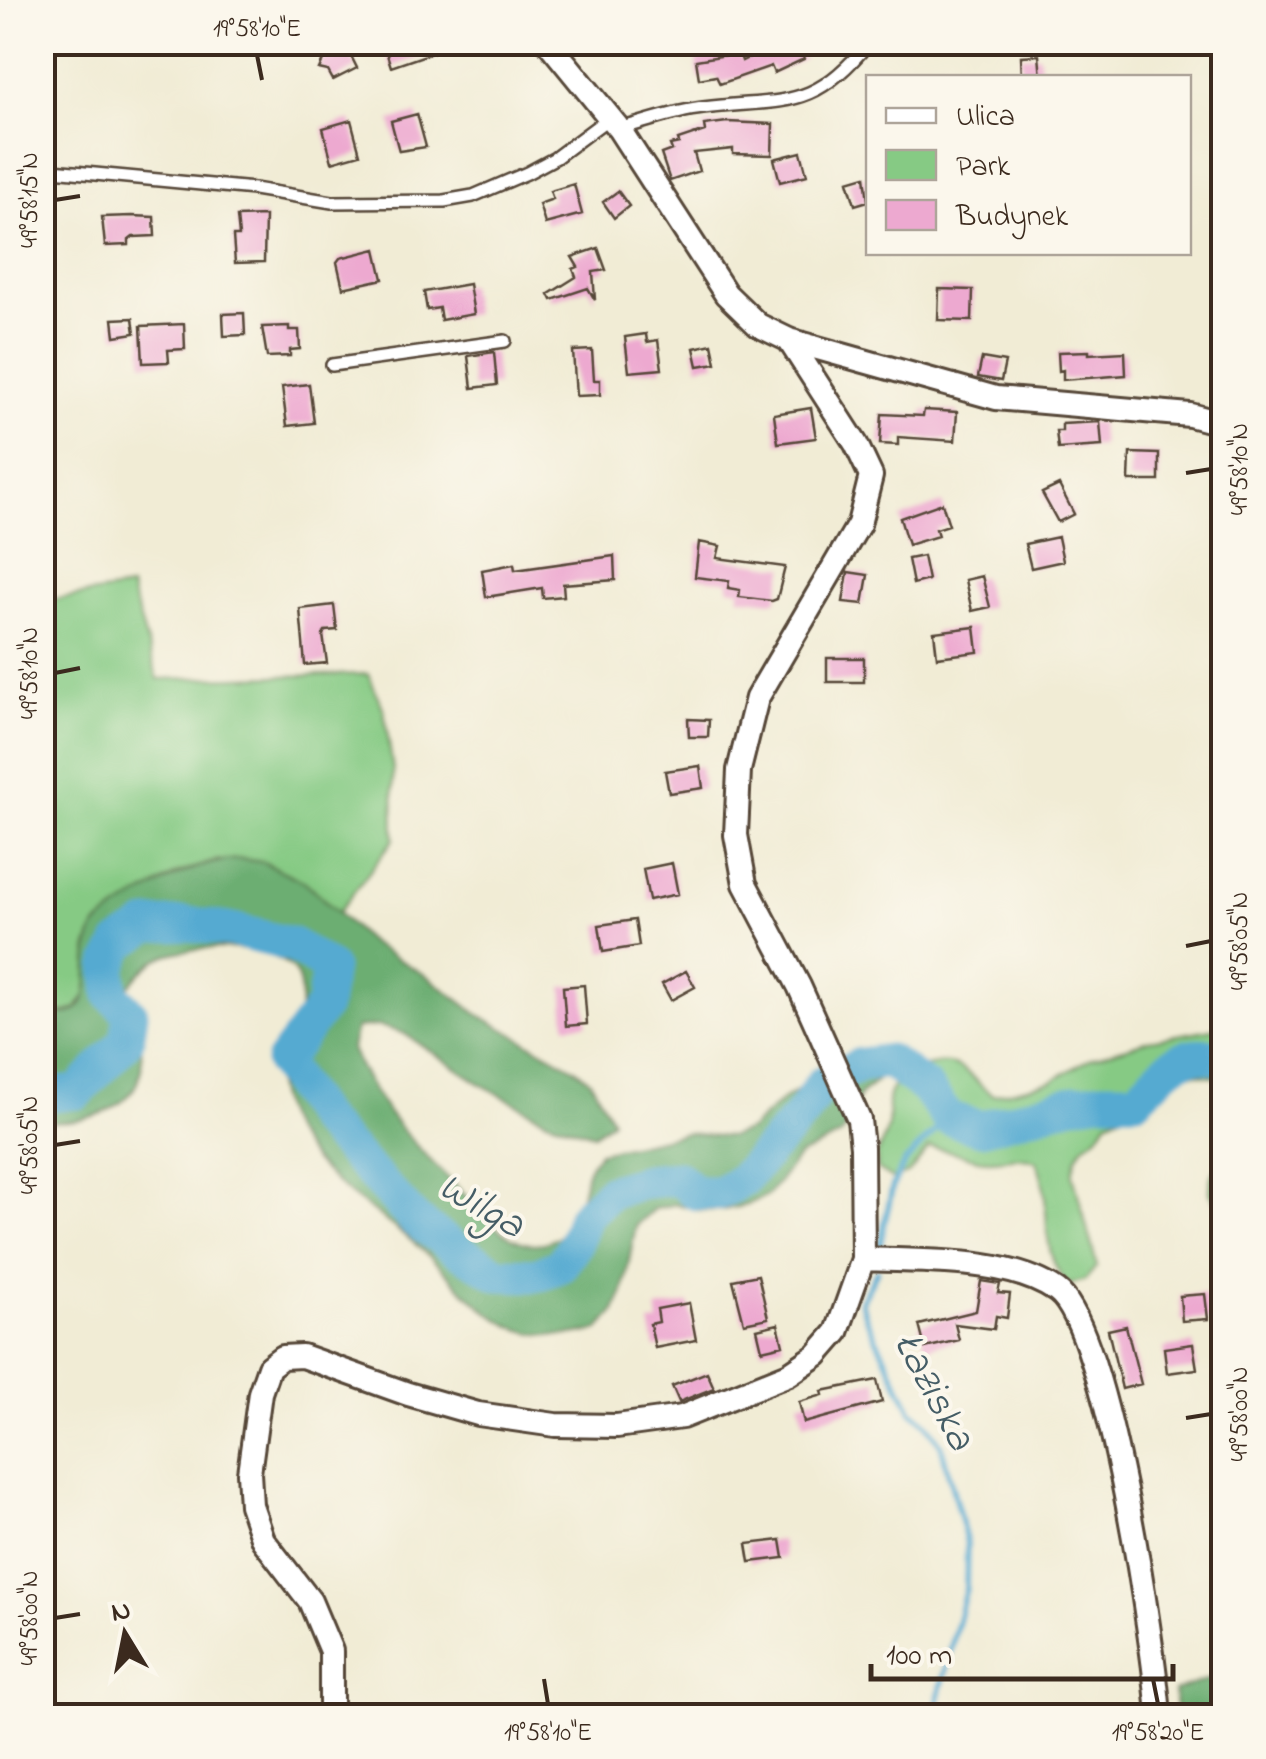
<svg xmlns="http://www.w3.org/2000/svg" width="1266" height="1759" font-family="'Indie Flower',sans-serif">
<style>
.green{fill:#86ca84;stroke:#607a51;stroke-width:2.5}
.forest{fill:#6cae72;stroke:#546c48;stroke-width:2.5}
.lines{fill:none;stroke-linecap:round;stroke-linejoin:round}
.stream{stroke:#55aad1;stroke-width:6}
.river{stroke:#55aad1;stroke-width:35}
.building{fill:#eda9d0}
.service-casing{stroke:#564739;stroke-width:16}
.minor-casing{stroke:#564739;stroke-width:28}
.service{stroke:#fff;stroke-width:11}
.minor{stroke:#fff;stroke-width:22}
.ticks{fill:none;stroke:#3b2a1e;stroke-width:4}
.labels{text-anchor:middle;stroke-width:8;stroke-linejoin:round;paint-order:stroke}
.water-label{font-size:42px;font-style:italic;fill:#455d66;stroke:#fbf7ec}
.neatline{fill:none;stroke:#3b2a1e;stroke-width:4}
.ticks-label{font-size:25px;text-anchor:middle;fill:#3b2a1e}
</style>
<rect width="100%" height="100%" fill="#fbf7ec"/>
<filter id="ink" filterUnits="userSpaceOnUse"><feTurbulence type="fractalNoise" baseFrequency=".01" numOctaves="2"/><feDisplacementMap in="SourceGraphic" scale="20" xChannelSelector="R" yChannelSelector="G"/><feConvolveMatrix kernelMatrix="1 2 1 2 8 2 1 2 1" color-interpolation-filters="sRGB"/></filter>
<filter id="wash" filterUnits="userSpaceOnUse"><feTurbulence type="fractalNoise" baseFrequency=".0048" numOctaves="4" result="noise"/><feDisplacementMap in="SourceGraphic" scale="40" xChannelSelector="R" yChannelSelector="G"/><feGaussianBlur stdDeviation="2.25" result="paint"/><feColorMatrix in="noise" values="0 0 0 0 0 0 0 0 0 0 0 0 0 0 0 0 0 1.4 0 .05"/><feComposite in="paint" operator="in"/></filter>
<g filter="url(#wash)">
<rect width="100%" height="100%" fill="#f1ecd5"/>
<!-- green -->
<path class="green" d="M130 588 158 679 368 674 384 710 393 770 394 839 338 913 305 882 218 860 176 874 97 925 88 946 89 991 76 1009 56 1015 43 1014 42 601Z
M1223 1027V1078L1190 1072 1173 1074 1145 1093 1137 1107 1107 1121 1098 1135 1084 1145 1076 1159 1073 1175 1097 1266 1085 1280 1069 1285C1035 1253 1055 1200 1036 1161 1014 1153 1007 1161 987 1160 967 1159 950 1148 929 1148L908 1174 892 1179 878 1170C874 1147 884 1146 888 1126 890 1116 886 1104 889 1095 896 1073 936 1057 956 1066 971 1072 980 1087 993 1095L1051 1081 1091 1058 1149 1040Z
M1223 1157V1212L1210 1193 1211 1177Z"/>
<!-- forest -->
<path class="forest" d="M241 859 263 862 305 882 370 943 427 976 479 1015 574 1068 591 1081 612 1120 594 1134 547 1120 482 1085 403 1033 379 1026 356 1028 351 1049C380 1113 411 1141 459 1189 485 1216 519 1264 561 1235 581 1221 579 1192 587 1172 589 1165 595 1158 599 1152L686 1133 729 1137 749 1130 781 1101 818 1078 860 1068H881L878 1079 860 1095 841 1135 798 1157 768 1195 747 1205 722 1210H699L676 1204 654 1209 636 1225 623 1292 614 1313 599 1330C567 1338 533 1339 503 1322 474 1305 453 1278 429 1256 378 1208 298 1174 279 1099 276 1087 274 1075 277 1062 279 1054 285 1050 289 1043 299 1027 305 994 297 976 280 941 192 944 162 957 148 963 138 976 128 987 129 1009 138 1028 141 1049 149 1109 88 1123 43 1122V1014C113 1023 73 958 97 926 104 917 118 910 128 903 165 881 197 861 241 859Z
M1223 1674V1716H1177L1174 1691Z"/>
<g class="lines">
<!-- stream -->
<path class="stream" d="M880 1244 893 1185 905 1162 948 1118
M877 1271 861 1301 866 1318 912 1411 927 1424 941 1445 967 1544 966 1588 934 1716"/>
<!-- river -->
<path class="river" d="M42 1090 57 1094 78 1092 127 1040 131 1014 112 995 109 968 120 944 149 926 189 924 236 931 293 945 329 968 323 1006 282 1062 322 1121 415 1220 459 1251 499 1274 535 1275 560 1266 574 1246 584 1216 611 1191 646 1181 678 1178 696 1193H718L741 1181 802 1114 822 1083 860 1065 889 1061 926 1088 948 1118 981 1128 1069 1103 1101 1098H1136C1169 1069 1176 1046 1224 1059"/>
</g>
<g id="blocks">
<!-- building -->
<path class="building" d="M336 42H344L357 68 333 80 328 71 319 69 323 60 318 52Z
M383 42H452V46L391 67Z
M780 42H796L804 59 774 73 771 66 720 84 716 76 699 79 696 60 739 53 742 61Z
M1039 55 1041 78H1022L1021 56Z
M417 114 426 147 399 151 391 121Z
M351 120 360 154 332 162 323 128Z
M727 122 773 124 772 155 733 154V149L694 153 699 171 670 181 661 154 672 150 670 145 679 143 678 140 705 131 704 125Z
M801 152 807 175 780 182 774 159Z
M865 176 868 201 855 205 848 181Z
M574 184 582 214 545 224 539 204 553 199 550 191Z
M618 191 629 206 614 218 603 202Z
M132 216 154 217 155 236 133 237 129 240V245L105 246 102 217Z
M265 216 264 262 235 263 233 236H239L237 217Z
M598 248 606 270 593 272 595 300 588 288 552 300 549 294 576 277 573 269 578 267 572 257Z
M376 249 383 279 343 288 337 262 340 258Z
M469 284 474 314 441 320 439 308 427 310 424 292Z
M939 289 973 290 972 321 938 320Z
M244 313 245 335 224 336 223 314Z
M133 318 135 333 115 336 113 319Z
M184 324 185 349 168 350 169 362 143 363 141 326Z
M289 326V330H299L300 349 290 350V356L267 357 262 327Z
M646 334 647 342 658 340 662 369 629 372 625 337Z
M712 344 716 363 698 366 694 348Z
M592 350 594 380H600V395L576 396 573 351Z
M1089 351V354L1125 352 1126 375 1063 380V370L1059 371 1058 352Z
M494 352 497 385 472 388 468 356Z
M982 358 1005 362 1001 381 978 377Z
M309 384 314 423 287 426 282 387Z
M811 408 816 438 778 443 774 414Z
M924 410 957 412 955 441 898 437V445L880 444 882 414 923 416Z
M1100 422 1102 446 1058 449 1056 431H1062V424Z
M1130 453 1159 454V481H1129Z
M1059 485 1074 514 1058 522 1042 493Z
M942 503 949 525 936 529 938 536 908 545 900 518Z
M1058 537 1063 561 1031 568 1025 544Z
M699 542 720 546 717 558 785 567 777 599 772 601 739 597 740 590 728 588 729 581 695 577Z
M614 556 615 580 563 584 564 596 543 598 542 588 486 597 482 570 514 564 515 570Z
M923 556 928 580 913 584 908 559Z
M848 572 868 575 863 604 843 602Z
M982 576 990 607 972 611 965 580Z
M334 605 337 630 325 631 323 635 327 663 305 665 300 609Z
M975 627 978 652 937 657 934 632Z
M827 658H864V682H827Z
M688 719 709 720 708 737H689Z
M700 766 703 788 669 793 665 771Z
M672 863 678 894 649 900 643 869Z
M635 920 639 946 603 952 599 925Z
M686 971 695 987 671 1000 662 984Z
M584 985 587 1024 566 1026 563 987Z
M758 1275 768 1318 744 1323 733 1280Z
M981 1281 1000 1284 998 1293 1010 1294 1007 1318 996 1316 994 1329 955 1324 959 1340 925 1348 919 1325 976 1311Z
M1205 1294 1208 1319 1182 1321 1180 1296Z
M689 1303 696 1340 655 1348 650 1324 659 1322 657 1309Z
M778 1324 783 1345 762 1350 757 1329Z
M1126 1326 1141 1384 1122 1389 1108 1330Z
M1193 1344 1197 1369 1167 1373 1164 1348Z
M707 1372 714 1388 679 1402 672 1386Z
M877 1380 882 1402 804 1423 799 1402 823 1395 822 1391Z
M781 1540 784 1558 750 1562 747 1544Z"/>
</g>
</g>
<g filter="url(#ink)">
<use href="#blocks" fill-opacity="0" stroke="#564739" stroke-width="2.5"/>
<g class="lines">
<!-- service casing -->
<g class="service-casing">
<path id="service" d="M619 129C646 122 675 111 703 108 783 98 812 113 869 42
M42 169 254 189 332 202 444 201 473 196 527 173 555 158 610 117
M332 365 505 341"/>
</g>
<!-- minor casing -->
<g class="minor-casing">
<path id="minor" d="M548 42 619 129 726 294 758 325 789 340 996 398 1190 415 1224 424
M863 1259C920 1262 1009 1257 1057 1291 1107 1327 1154 1645 1159 1716
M331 1716V1651L310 1601 263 1540 251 1505 249 1473 260 1393 269 1367 282 1357 302 1356 408 1394 478 1414 555 1425 617 1426 682 1417 789 1374 817 1355 837 1332 863 1259 862 1147 859 1120 799 986 745 884 736 835 739 770 757 698 859 524 871 476 856 444 789 340"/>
</g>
<!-- service -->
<use href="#service" class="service"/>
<!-- minor -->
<use href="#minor" class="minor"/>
</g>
</g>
<!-- ticks -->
<path class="ticks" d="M257 55 262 80M55 200 80 196M1186 473 1211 469M55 673 80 668M1186 946 1211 941M55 1145 80 1141M1186 1418 1211 1414M55 1618 80 1614M544 1679 548 1704M1153 1679 1158 1704"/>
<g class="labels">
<!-- water labels -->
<g class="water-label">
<text transform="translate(483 1203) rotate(30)" y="15">Wilga</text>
<text transform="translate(937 1390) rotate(62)" y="15">Łaziska</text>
</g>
</g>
<!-- margin -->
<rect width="1266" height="1759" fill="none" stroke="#fbf7ec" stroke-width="110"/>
<!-- legend -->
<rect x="866" y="75" width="325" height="180" fill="#fbf7ec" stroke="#aea59a" stroke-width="2.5"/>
<rect x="886" y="108" width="50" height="15" fill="#ffffff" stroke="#aea59a" stroke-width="2.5"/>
<text x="956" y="125" font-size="30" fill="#3b2a1e">Ulica</text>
<rect x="886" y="150" width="50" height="30" fill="#86ca84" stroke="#aea59a" stroke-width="2.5"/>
<text x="956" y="175" font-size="30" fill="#3b2a1e">Park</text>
<rect x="886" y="200" width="50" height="30" fill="#eda9d0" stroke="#aea59a" stroke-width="2.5"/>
<text x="956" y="225" font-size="30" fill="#3b2a1e">Budynek</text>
<!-- north arrow -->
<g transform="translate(125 1634) rotate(350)" stroke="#fbf7ec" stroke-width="8" paint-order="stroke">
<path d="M0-8L18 38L0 25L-18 38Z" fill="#3b2a1e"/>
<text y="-15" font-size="28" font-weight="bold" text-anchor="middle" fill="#3b2a1e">N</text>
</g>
<!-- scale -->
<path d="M871 1664v15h302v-15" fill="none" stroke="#3b2a1e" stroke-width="5"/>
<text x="886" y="1664" font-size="30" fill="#3b2a1e" stroke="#fbf7ec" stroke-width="8" paint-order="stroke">100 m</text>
<rect x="55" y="55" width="1156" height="1649" class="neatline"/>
<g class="ticks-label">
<text x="257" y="36">19°58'10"E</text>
<text transform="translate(28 200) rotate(-90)" y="9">49°58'15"N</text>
<text transform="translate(1238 469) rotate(-90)" y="9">49°58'10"N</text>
<text transform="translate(28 673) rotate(-90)" y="9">49°58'10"N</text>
<text transform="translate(1238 941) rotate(-90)" y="9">49°58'05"N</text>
<text transform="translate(28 1145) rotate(-90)" y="9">49°58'05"N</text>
<text transform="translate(1238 1414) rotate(-90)" y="9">49°58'00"N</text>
<text transform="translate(28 1618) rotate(-90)" y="9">49°58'00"N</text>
<text x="548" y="1740">19°58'10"E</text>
<text x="1158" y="1740">19°58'20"E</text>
</g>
</svg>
